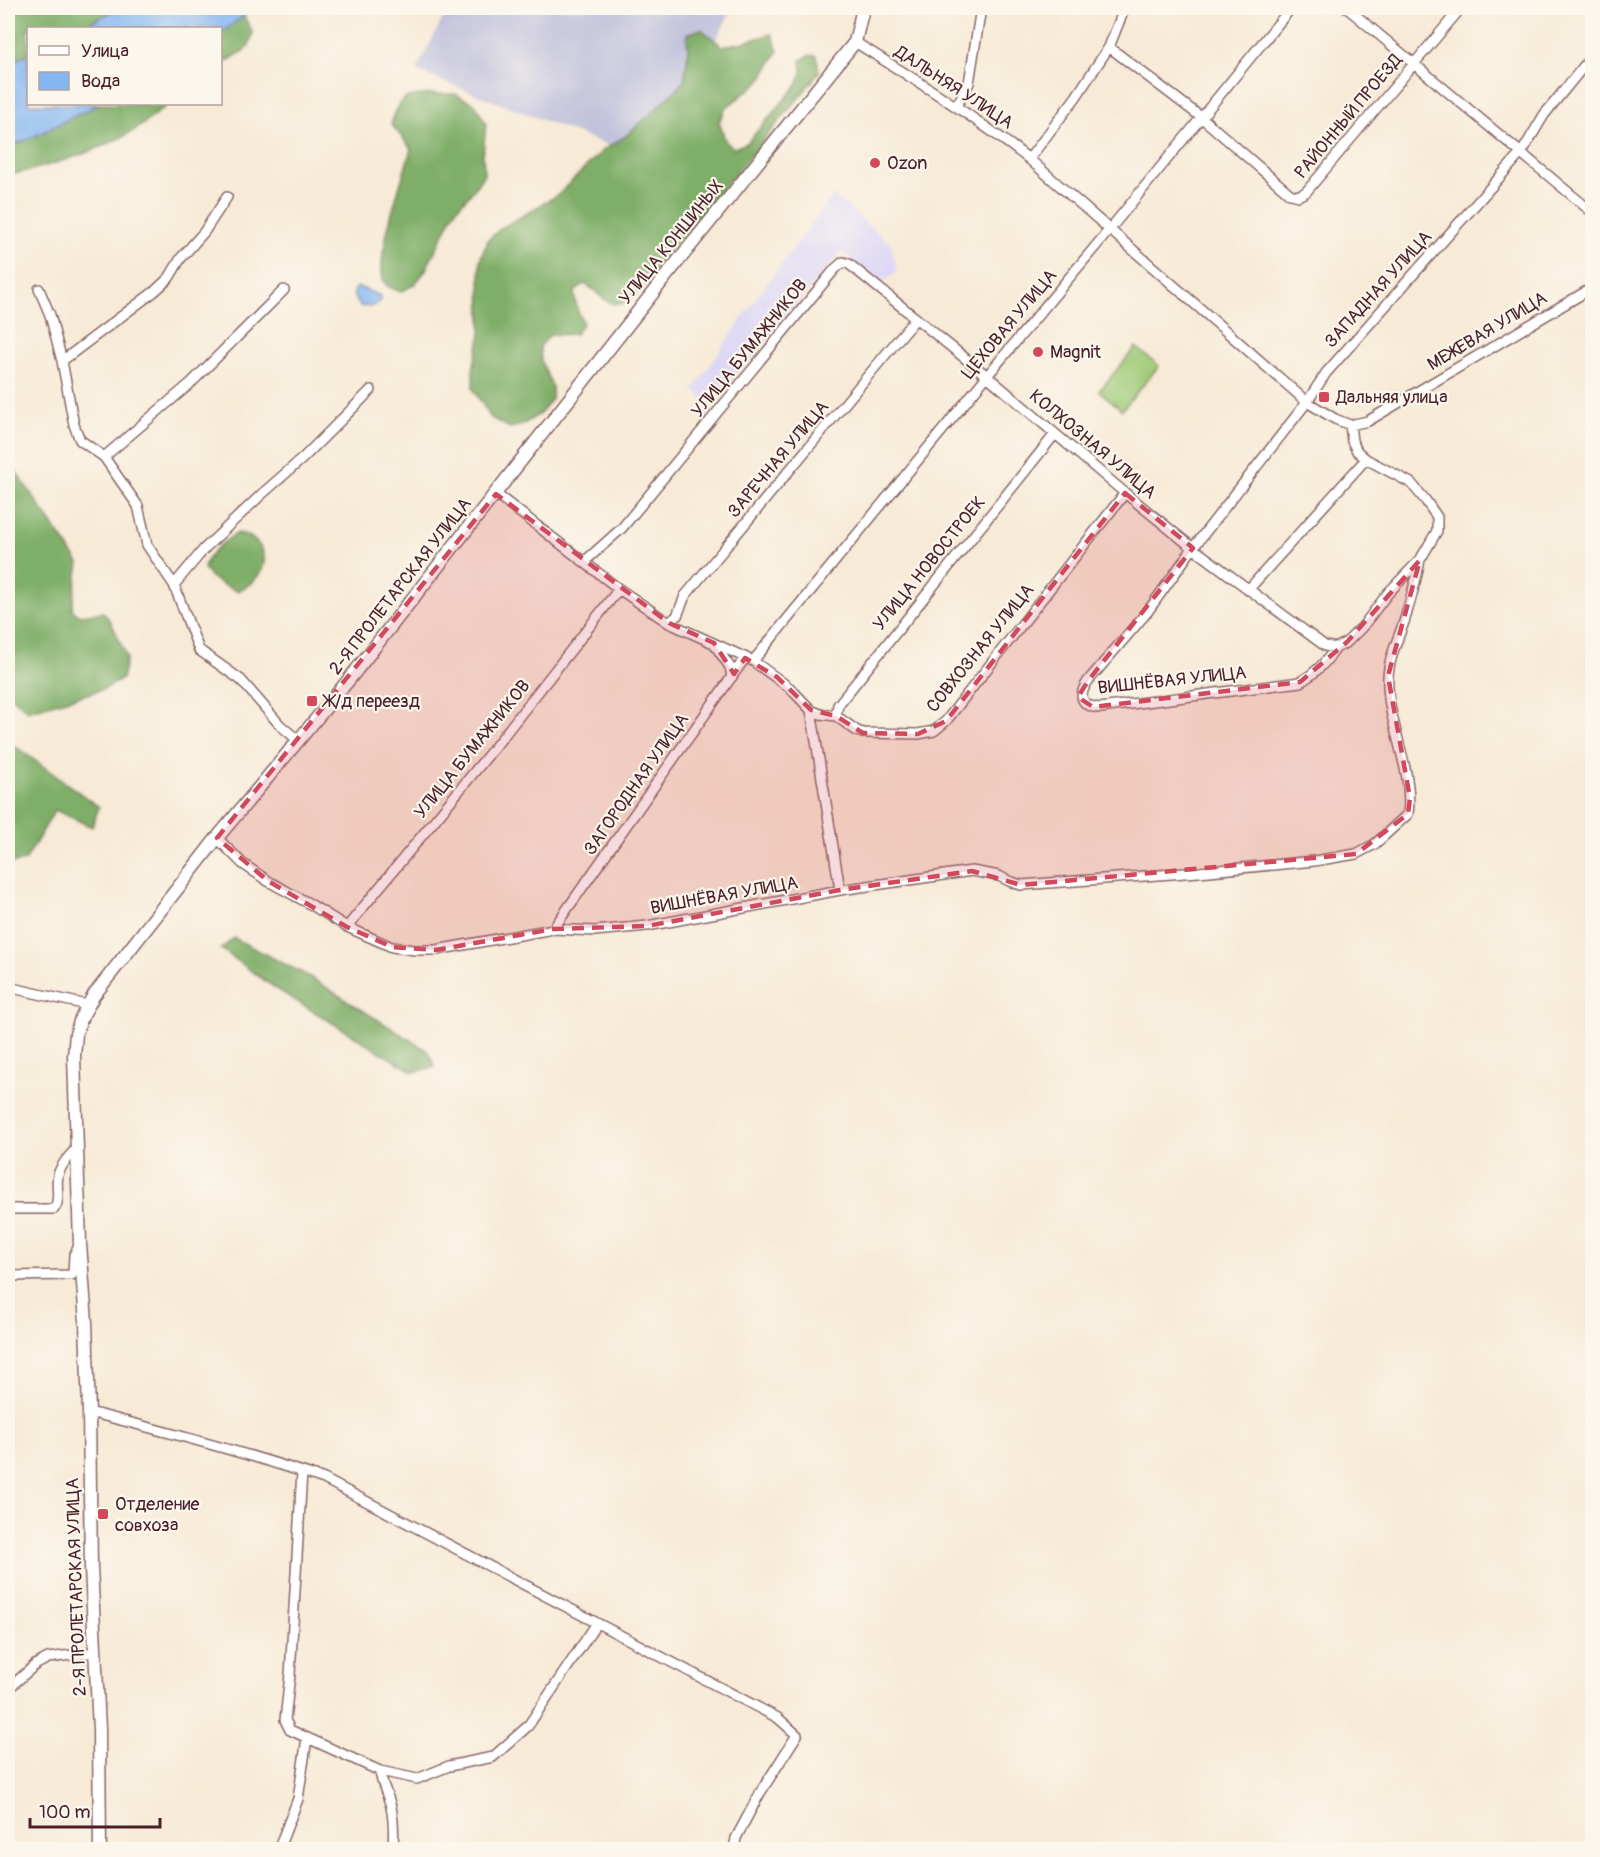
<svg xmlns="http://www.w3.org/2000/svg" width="1600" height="1857" font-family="Pangolin,sans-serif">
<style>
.built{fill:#dcd6f6}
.industrial{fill:#c2c2dc}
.green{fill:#9fca77;stroke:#747451;stroke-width:1.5}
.forest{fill:#7fae68;stroke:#64664a;stroke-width:1.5}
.water{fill:#84b6f1;stroke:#676a8e;stroke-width:1.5}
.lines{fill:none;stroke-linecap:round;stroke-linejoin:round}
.minor-casing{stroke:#876667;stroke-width:12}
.major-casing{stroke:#876667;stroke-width:15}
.minor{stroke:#fff;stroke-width:9}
.major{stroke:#fff;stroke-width:12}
.marked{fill:#d1495b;fill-opacity:0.2;stroke:#d1495b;stroke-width:4.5;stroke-dasharray:12 8;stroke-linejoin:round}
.poi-dot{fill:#d1495b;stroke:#fbf7ec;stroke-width:2}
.labels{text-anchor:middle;stroke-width:4.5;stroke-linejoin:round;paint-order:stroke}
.street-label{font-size:18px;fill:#4a1f2b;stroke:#fbf7ec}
.poi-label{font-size:18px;fill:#4a1f2b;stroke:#fbf7ec;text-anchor:start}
</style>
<rect width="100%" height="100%" fill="#fbf7ec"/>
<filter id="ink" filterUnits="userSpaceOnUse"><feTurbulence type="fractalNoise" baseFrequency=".0167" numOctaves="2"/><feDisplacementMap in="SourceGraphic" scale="12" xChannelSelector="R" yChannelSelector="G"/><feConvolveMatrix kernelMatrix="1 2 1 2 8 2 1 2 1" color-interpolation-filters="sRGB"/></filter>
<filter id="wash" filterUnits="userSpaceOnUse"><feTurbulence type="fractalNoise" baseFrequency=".008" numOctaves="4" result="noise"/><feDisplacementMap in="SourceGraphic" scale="24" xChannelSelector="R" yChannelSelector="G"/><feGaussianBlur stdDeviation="1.35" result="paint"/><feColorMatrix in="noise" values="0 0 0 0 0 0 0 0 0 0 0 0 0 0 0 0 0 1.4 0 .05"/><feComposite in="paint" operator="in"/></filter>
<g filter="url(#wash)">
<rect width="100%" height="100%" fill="#f7ead6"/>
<!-- built -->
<path class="built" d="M833 195 891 244 897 270 882 285 842 251 711 405 693 390 757 297Z"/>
<!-- industrial -->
<path class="industrial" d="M448 8H733L651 162 416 71Z"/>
<!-- green -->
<path class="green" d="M1136 347 1159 366 1122 410 1099 391Z"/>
<!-- forest -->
<path class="forest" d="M8 8H120L79 28H28V54L8 65Z
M244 16 253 33 248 48 221 65 220 33Z
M701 29 722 46 740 43 772 34 778 51 760 81 726 108 719 122 726 142 734 148 747 143 797 85 802 72 801 60 809 55 817 56 819 73 637 293 624 304C601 305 602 292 584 284L574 293 577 309 583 323 575 334 550 335 540 346 541 361 552 386V399L540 414 522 425 510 428 491 418 473 389V369L481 334 480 260 488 240 501 228 558 195 603 150 626 136 671 95 684 81 688 53 687 34Z
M432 94H455L475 104 486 124 483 153 484 174 473 191 456 209 425 271 415 284 401 292C394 289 385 287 383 279 376 253 403 178 411 149 407 142 397 132 391 124 401 95 402 97 432 94Z
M99 104H167L164 108C152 117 140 128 126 135 94 152 43 169 8 175V148L37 135Z
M8 460 79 563 72 609 78 615 103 612 111 622 127 657 122 679 104 689 28 711 8 694Z
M238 533C252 534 266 548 264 563 262 576 248 587 237 591 223 585 211 581 204 568 208 552 224 541 238 533Z
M8 741 99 807 92 827 55 810 25 861 8 864Z
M234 938 308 976 428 1051 435 1067 413 1072 275 988 221 949Z"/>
<!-- water -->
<path class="water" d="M120 8H254L221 33 220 28H79Z
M28 54V104H99L37 135 8 148V65Z
M358 287 379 295 381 299C376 308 369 307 360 306L354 297V290Z"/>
</g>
<g filter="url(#ink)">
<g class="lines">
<!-- minor casing -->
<g class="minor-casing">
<path id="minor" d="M1347 8 1592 212
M855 42C914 79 974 116 1029 159L1307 402 1335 419 1350 425 1368 421 1592 288
M1109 47 1201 117 1290 194 1298 196 1306 192 1461 8
M956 107 969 83 981 8
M1029 159 1076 97 1109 47 1123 12V8
M39 289 50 315 62 361 74 425 80 440 104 457 138 506 147 545 174 585 199 650 241 680 280 725 299 741
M62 361 155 291 169 278 181 258 204 232 227 197
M104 457 191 383 284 290
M496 494 619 589 669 623 753 661 790 688 811 710 820 714 836 716 857 731 863 733 918 734 934 731 946 721 1125 493
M584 562 622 528 835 269 843 262 849 264 987 376 1125 493 1193 548 1325 646 1336 648 1347 642 1363 626 1388 593 1420 560 1437 531V517L1426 501 1411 483 1366 459 1357 451 1352 441 1350 425
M174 585 204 549 262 494 303 458 371 390
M1248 590 1366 459
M669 623 677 616 685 596 916 318
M715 645 730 667 732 677
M1336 648C1325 663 1316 673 1300 682L1100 708C1080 706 1078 696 1088 681L1148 611 1193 548 1307 402 1326 373 1522 152 1544 115 1592 56
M753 661 987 376 1110 229 1291 8
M811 710 840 890
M836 716 838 705 1055 434
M217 838 243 864 268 881 310 904 347 927 392 947 415 950H436L553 929 595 931 647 926 840 890 972 871 999 876 1009 881 1021 885 1199 872 1314 861 1356 854 1375 844 1408 814C1414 768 1386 723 1388 677 1389 657 1399 637 1405 619 1411 599 1416 580 1420 560
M347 927 494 748 619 589
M553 929 745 658
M8 987 87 1005
M8 1209H54C62 1199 54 1184 59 1172 62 1164 70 1155 76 1149
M8 1276 72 1275 73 1273 74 1255 80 1244
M89 1412C168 1432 247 1453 324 1479L597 1623 528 1726 493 1757 449 1766 417 1779 380 1771 290 1730 285 1720 290 1675 302 1472
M597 1623 778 1718 797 1735 760 1793 736 1838 734 1850
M8 1689 35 1665 48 1658 95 1652
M380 1771C381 1784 388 1794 391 1807 394 1821 394 1835 393 1850
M278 1850 298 1799 307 1738"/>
</g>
<!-- major casing -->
<g class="major-casing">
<path id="major" d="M100 1850 99 1729 91 1567 89 1412 86 1322 80 1244 74 1056 76 1034 81 1018 94 995 217 838 347 682 666 276 855 42 863 8"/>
</g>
<!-- minor -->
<use href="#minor" class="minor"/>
<!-- major -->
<use href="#major" class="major"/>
</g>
</g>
<!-- marked area -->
<path class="marked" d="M1125 493 1193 548 1088 681 1078 697 1093 707 1300 682 1347 642 1420 560 1388 676 1410 798 1408 814 1356 854 1021 885 972 871 840 890 647 926 553 929 436 950 392 947 347 927 268 881 217 838 496 494 669 623 714 643 734 674 745 658 777 677 811 710 836 716 863 733 918 734 946 721Z"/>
<!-- markers -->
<g class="poi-dot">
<circle cx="875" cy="163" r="6"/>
<circle cx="1038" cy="352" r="6"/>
<rect x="1318" y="391" width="12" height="12" rx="3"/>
<rect x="306" y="695" width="12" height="12" rx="3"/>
<rect x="97" y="1508" width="12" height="12" rx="3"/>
</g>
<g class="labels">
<!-- street labels -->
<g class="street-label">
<text transform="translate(954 87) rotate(33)" y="6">ДАЛЬНЯЯ УЛИЦА</text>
<text transform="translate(1348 116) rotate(-50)" y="6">РАЙОННЫЙ ПРОЕЗД</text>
<text transform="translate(671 242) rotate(-51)" y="6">УЛИЦА КОНШИНЫХ</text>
<text transform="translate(1378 289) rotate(-48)" y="6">ЗАПАДНАЯ УЛИЦА</text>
<text transform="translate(1009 324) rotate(-50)" y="6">ЦЕХОВАЯ УЛИЦА</text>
<text transform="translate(1487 331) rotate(-31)" y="6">МЕЖЕВАЯ УЛИЦА</text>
<text transform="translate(749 348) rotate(-51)" y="6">УЛИЦА БУМАЖНИКОВ</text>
<text transform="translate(1093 444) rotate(40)" y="6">КОЛХОЗНАЯ УЛИЦА</text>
<text transform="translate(778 459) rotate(-50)" y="6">ЗАРЕЧНАЯ УЛИЦА</text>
<text transform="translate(929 563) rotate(-51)" y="6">УЛИЦА НОВОСТРОЕК</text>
<text transform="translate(400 586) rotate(-52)" y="6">2-Я ПРОЛЕТАРСКАЯ УЛИЦА</text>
<text transform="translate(980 648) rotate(-51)" y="6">СОВХОЗНАЯ УЛИЦА</text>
<text transform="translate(1172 680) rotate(-6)" y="6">ВИШНЁВАЯ УЛИЦА</text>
<text transform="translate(472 749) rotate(-51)" y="6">УЛИЦА БУМАЖНИКОВ</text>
<text transform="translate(636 784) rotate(-55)" y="6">ЗАГОРОДНАЯ УЛИЦА</text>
<text transform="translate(724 895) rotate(-10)" y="6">ВИШНЁВАЯ УЛИЦА</text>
<text transform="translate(76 1587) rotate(-92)" y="6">2-Я ПРОЛЕТАРСКАЯ УЛИЦА</text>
</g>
<!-- poi labels -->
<g class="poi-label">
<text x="887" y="169">Ozon</text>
<text x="1050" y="358">Magnit</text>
<text x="1336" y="403">Дальняя улица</text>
<text x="324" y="707">Ж/д переезд</text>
<text x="115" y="1510">Отделение<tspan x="115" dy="21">совхоза</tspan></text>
</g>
</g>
<!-- margin -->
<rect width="1600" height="1857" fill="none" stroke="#fbf7ec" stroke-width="30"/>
<!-- legend -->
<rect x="27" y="27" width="195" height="78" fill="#fbf7ec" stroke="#b4a19f" stroke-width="1.5"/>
<rect x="39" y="46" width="30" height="9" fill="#ffffff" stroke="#b4a19f" stroke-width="1.5"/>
<text x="81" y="57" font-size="18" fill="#4a1f2b">Улица</text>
<rect x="39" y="72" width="30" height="18" fill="#84b6f1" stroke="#b4a19f" stroke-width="1.5"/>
<text x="81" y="87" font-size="18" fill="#4a1f2b">Вода</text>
<!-- scale -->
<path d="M30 1818v9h130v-9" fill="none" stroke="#4a1f2b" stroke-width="3"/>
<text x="39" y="1818" font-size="18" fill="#4a1f2b" stroke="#fbf7ec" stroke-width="4.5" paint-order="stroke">100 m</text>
</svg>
